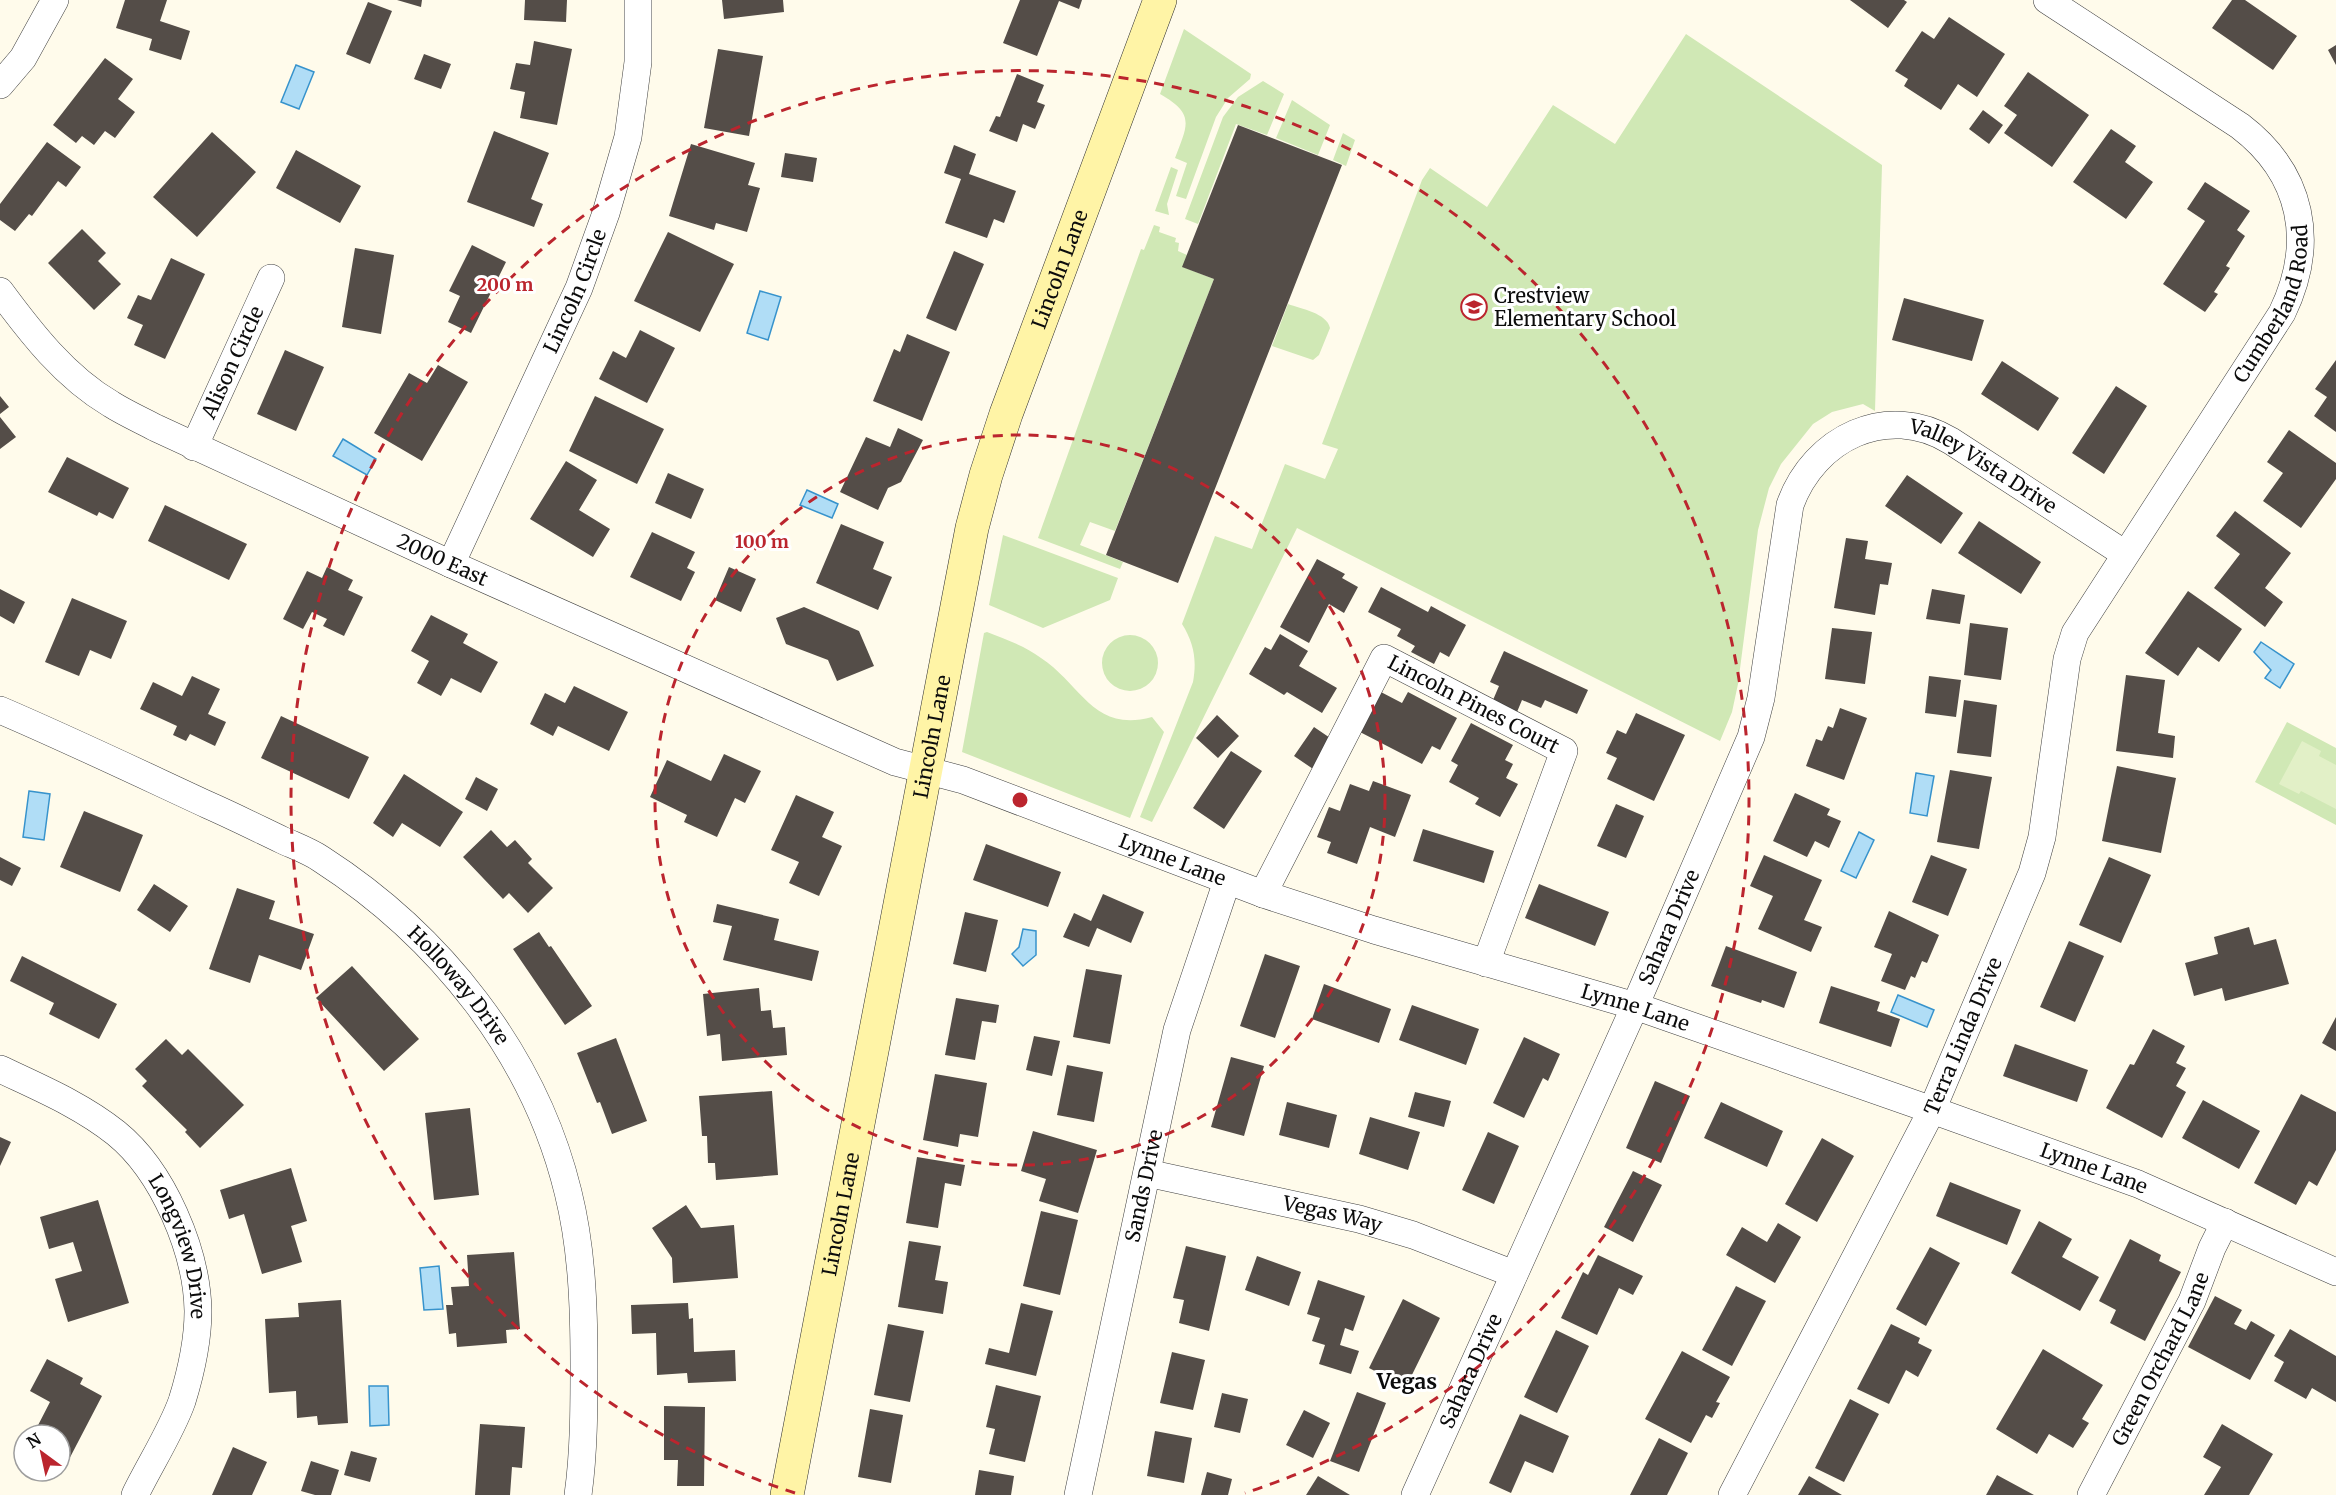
<svg xmlns="http://www.w3.org/2000/svg" width="2336" height="1495" font-family="Merriweather,serif">
<style>
.green{fill:#d0e8b5}
.pitch{fill:#e2f0c7}
.water{fill:#b0ddf6;stroke:#3793cc;stroke-width:1.5}
.building{fill:#544d48}
.lines{fill:none;stroke-linecap:round;stroke-linejoin:round}
.street-casing{stroke:#3f3f3f;stroke-width:28}
.secondary-casing{stroke:#2e2e2e;stroke-width:34}
.street{stroke:#fff;stroke-width:27}
.secondary{stroke:#fff4a6;stroke-width:33}
.ring{fill:none;stroke:#bb252e;stroke-width:3;stroke-dasharray:10 8}
.labels{text-anchor:middle;stroke-width:6;stroke-linejoin:round;paint-order:stroke}
.street-label{font-size:20px;fill:#0c0c0c;stroke:#fff}
.poi-label{font-size:20px;fill:#0c0c0c;stroke:#fff;text-anchor:start}
.neighbourhood-label{font-size:21px;font-weight:bold;fill:#0c0c0c;stroke:#fff}
.centre{fill:#bb252e;stroke:#fff;stroke-width:3}
.ring-label{font-size:18px;text-anchor:middle;font-weight:bold;fill:#bb252e;stroke:#fff;stroke-width:6;stroke-linejoin:round;paint-order:stroke}
</style>
<rect width="100%" height="100%" fill="#fffbeb"/>
<!-- green -->
<path class="green" d="M1184 29 1251 74 1250 79 1228 98 1216 117 1186 199 1176 196 1187 163 1175 158C1188 124 1195 114 1160 94Z
M1686 34 1882 165 1875 411 1863 404 1832 412 1813 424 1781 464 1769 488 1758 530 1738 684 1732 712 1720 741 1297 528 1152 822 1140 817 1193 682C1197 660 1194 643 1182 624L1215 536 1252 549 1285 464 1325 479 1338 449 1322 444 1422 180 1430 168 1487 207 1553 105 1615 144Z
M1263 81 1284 94 1267 135 1236 124 1198 224 1185 219 1223 117 1238 97Z
M1292 100 1330 125 1318 155 1276 138Z
M1343 133 1355 140 1346 166 1333 160Z
M1171 167 1178 170 1167 204 1169 215 1155 211Z
M1154 225 1160 227 1159 232 1176 238 1175 242 1179 243 1178 251 1187 255 1183 267 1214 279 1115 531 1090 522 1080 545 1123 562 1120 569 1038 538 1141 249 1144 250Z
M1288 304C1301 309 1327 313 1330 328L1319 355 1313 360 1272 346Z
M1003 535 1118 578 1110 600 1043 628 989 605Z
M987 632C1005 639 1025 646 1041 658 1082 685 1093 733 1152 717L1164 732 1130 818 962 752 984 633Z
M1102 663a28 28 0 1 1 56 0a28 28 0 1 1-56 0Z
M2287 722 2336 748V825L2255 782Z"/>
<!-- pitch -->
<path class="pitch" d="M2302 741 2321 751 2319 756 2336 765V809L2301 791 2299 794 2279 784Z"/>
<!-- water -->
<path class="water" d="M296 65 314 72 299 109 281 102Z
M760 291 781 297 768 340 747 333Z
M343 439 376 459 367 475 333 456Z
M807 490 838 504 832 518 800 505Z
M2261 642 2294 664 2280 688 2265 678 2271 670 2254 652Z
M1916 773 1934 776 1927 816 1910 813Z
M29 791 50 794 44 840 23 837Z
M1859 832 1874 840 1856 878 1841 871Z
M1023 929 1036 931V955L1023 966 1012 954 1019 947Z
M1898 995 1934 1010 1927 1027 1891 1012Z
M439 1266 443 1309 424 1310 420 1268Z
M369 1386H388L389 1425 370 1426Z"/>
<!-- building -->
<path class="building" d="M125 0H167L160 21 190 31 181 60 149 50 152 39 116 28Z
M397 0H422L421 7Z
M525 0H567L566 22 524 20Z
M722 0H783L784 12 724 19Z
M1020 0H1082L1079 9 1059 1 1037 56 1003 43Z
M1850 0H1904L1907 2 1888 28Z
M2232 0H2245L2297 36 2273 70 2212 28Z
M368 2 392 11 370 64 346 54Z
M1949 17 2005 54 1977 97 1958 84 1941 110 1904 86 1908 79 1895 71 1922 31 1934 39Z
M534 41 572 49 557 125 520 118 525 92 510 89 516 63 530 65Z
M2336 45V65L2328 50Z
M718 49 763 56 749 136 704 128Z
M424 54 451 64 441 89 414 79Z
M105 58 133 79 118 99 135 112 115 138 105 131 94 145 82 136 76 143 53 125Z
M2028 72 2089 115 2052 167 2004 133 2017 115 2004 106Z
M1017 74 1044 85 1037 102 1045 105 1035 129 1023 124 1017 142 989 131 996 116 1000 117Z
M1983 110 2003 125 1989 144 1969 129Z
M1238 125 1342 165 1178 583 1106 555 1214 279 1182 267Z
M2111 129 2136 146 2125 162 2153 182 2126 219 2073 182Z
M494 131 549 153 531 199 543 204 534 227 467 202Z
M212 132 256 172 197 237 153 197Z
M47 142 81 167 66 187 58 181 32 216 29 214 15 231 0 220V204Z
M691 144 755 163 748 185 760 188 747 232 716 223 714 230 669 216Z
M954 145 976 154 969 174 1016 191 1004 223 994 219 987 238 945 223 961 179 944 173Z
M296 150 361 186 340 223 276 188Z
M785 153 817 158 813 182 781 177Z
M2205 182 2250 211 2237 230 2245 236 2226 266 2230 268 2214 292 2218 294 2205 312 2163 284 2205 221 2187 209Z
M82 229 106 253 98 261 121 284 94 310 48 263Z
M668 232 734 264 700 332 634 301Z
M472 245 506 262 471 333 448 322 460 296 449 291Z
M355 248 394 255 381 334 342 327Z
M954 251 984 264 956 331 926 318Z
M171 258 205 274 165 359 134 345 143 325 127 318 138 295 151 300Z
M1904 298 1984 320 1972 361 1892 340Z
M640 330 675 348 647 403 599 379 613 351 626 358Z
M907 334 950 352 922 421 873 401 894 349 900 352Z
M285 350 324 367 296 431 257 414Z
M2336 360V432L2314 416 2327 397 2315 389Z
M2002 361 2059 398 2038 431 1981 394Z
M438 365 468 382 422 461 374 433 409 373 427 383Z
M2116 386 2147 406 2104 474 2072 453Z
M0 396 9 407 0 414Z
M595 396 664 429 637 484 569 451Z
M0 417 16 437 0 449Z
M898 428 923 440 901 482 888 488 878 510 840 492 866 437 890 447Z
M2289 430 2336 463V479L2301 528 2263 501 2283 473 2267 462Z
M67 457 129 488 113 519 99 512 97 516 48 492Z
M566 461 597 480 579 510 610 529 593 557 530 519Z
M668 473 704 489 691 519 655 503Z
M1907 475 1963 513 1941 544 1885 506Z
M165 505 247 544 229 580 148 541Z
M2235 511 2291 553 2265 588 2283 602 2265 627 2214 588 2240 554 2216 536Z
M1979 521 2041 562 2021 594 1958 553Z
M841 524 884 542 873 569 892 577 878 610 816 583Z
M652 532 695 552 687 568 695 572 681 601 630 577Z
M1846 538 1868 541 1865 559 1892 563 1888 585 1880 584 1875 615 1834 608Z
M1317 559 1345 574 1342 578 1358 587 1344 613 1329 604 1309 643 1280 627Z
M327 567 353 580 348 590 363 597 344 636 323 626 327 619 312 612 303 629 283 619 307 571 322 578Z
M729 567 756 579 741 612 715 600Z
M1381 587 1428 612 1431 606 1466 625 1449 657 1440 652 1434 664 1411 652 1415 646 1397 636 1401 629 1368 612Z
M0 589 25 602 14 624 0 616Z
M1932 589 1965 595 1960 624 1926 619Z
M2188 591 2242 629 2219 662 2198 647 2178 676 2145 653Z
M72 598 127 621 111 659 90 650 79 676 45 662Z
M804 607 859 631 874 666 837 681 828 660 786 644 776 618Z
M431 615 468 634 463 643 498 662 481 693 451 678 441 696 417 683 429 661 411 651Z
M1970 623 2008 628 2001 680 1964 675Z
M1832 628 1872 632 1865 684 1825 679Z
M1280 634 1308 651 1299 666 1337 688 1322 713 1287 692 1284 695 1249 674 1265 647 1271 650Z
M1504 651 1588 690 1577 714 1545 700 1541 708 1522 700 1517 712 1493 700 1499 686 1490 682Z
M2126 675 2165 680 2158 733 2175 736 2173 758 2116 751Z
M192 676 220 689 208 714 226 722 215 746 190 734 186 741 173 735 177 726 140 709 153 682 182 696Z
M1929 676 1961 680 1956 717 1925 713Z
M574 686 628 712 609 751 558 726 553 736 530 724 545 693 565 703Z
M1379 691 1402 703 1408 692 1457 718 1440 750 1432 746 1422 764 1358 731Z
M1964 700 1997 705 1991 757 1957 753Z
M1840 708 1867 718 1844 780 1806 766 1816 739 1822 741 1828 726 1833 728Z
M1636 713 1685 735 1654 801 1607 779 1617 758 1606 753 1617 730 1626 734Z
M1217 715 1239 736 1218 758 1196 738Z
M281 716 369 757 349 799 261 758Z
M1471 723 1513 745 1505 760 1513 764 1506 778 1518 784 1500 817 1475 804 1479 798 1449 782 1458 765 1451 761Z
M1314 727 1336 742 1316 771 1294 756Z
M1231 751 1262 771 1224 829 1193 808Z
M724 754 761 771 745 803 735 798 717 837 684 822 687 815 650 797 667 760 711 781Z
M2117 766 2176 778 2161 853 2102 841Z
M1950 770 1992 777 1979 849 1937 842Z
M404 774 463 812 440 847 402 823 393 837 373 823Z
M476 777 498 789 487 811 465 799Z
M1373 781 1411 795 1395 837 1370 827 1357 864 1327 853 1331 842 1317 837 1329 807 1340 811 1350 784 1369 791Z
M1795 793 1830 809 1827 815 1841 821 1829 848 1815 841 1807 857 1773 841Z
M796 795 834 812 822 837 842 846 819 896 789 883 799 862 771 850Z
M1616 804 1644 816 1626 858 1597 846Z
M84 811 143 835 120 892 60 867Z
M1423 829 1494 851 1484 883 1413 861Z
M491 830 507 847 515 840 532 859 528 863 553 888 528 913 509 893 503 899 463 857Z
M986 844 1061 872 1048 907 973 880Z
M1764 855 1822 880 1804 920 1822 927 1811 952 1758 929 1773 896 1750 886Z
M1931 855 1967 869 1948 916 1912 902Z
M0 857 21 868 12 886 0 880Z
M2109 857 2151 875 2121 943 2079 925Z
M154 884 188 906 170 932 137 910Z
M1539 884 1609 912 1595 946 1525 918Z
M237 888 275 901 269 919 314 934 301 970 259 955 250 983 209 969Z
M1103 894 1144 912 1131 943 1097 928 1089 947 1063 937 1074 913 1091 921Z
M717 904 779 919 774 940 819 951 812 981 723 960 732 926 713 922Z
M1889 911 1939 935 1927 963 1922 961 1915 978 1911 976 1905 990 1881 981 1892 954 1874 947Z
M965 912 998 920 986 972 953 964Z
M2249 927 2254 945 2276 939 2289 984 2225 1001 2222 988 2194 996 2185 963 2218 954 2214 937Z
M539 932 549 947 551 946 592 1006 565 1025 513 949Z
M2069 941 2104 956 2075 1022 2040 1007Z
M1726 946 1797 972 1784 1008 1762 1000 1761 1003 1711 986Z
M1265 954 1300 966 1275 1038 1240 1026Z
M22 956 117 1004 99 1039 49 1014 54 1003 10 981Z
M352 966 419 1039 384 1071 316 998Z
M1086 969 1122 975 1110 1044 1073 1037Z
M1324 984 1391 1009 1379 1043 1312 1019Z
M1831 986 1880 1002 1877 1011 1900 1019 1891 1047 1819 1023Z
M759 988 761 1011 771 1010 773 1028 785 1027 787 1055 722 1061 720 1034 707 1036 703 994Z
M956 998 999 1005 996 1023 982 1021 975 1060 945 1055Z
M1412 1005 1479 1029 1466 1065 1399 1040Z
M2336 1017V1051L2322 1043Z
M2153 1029 2185 1046 2176 1063 2186 1068 2176 1086 2186 1092 2162 1138 2106 1108 2130 1064 2134 1065Z
M1034 1036 1060 1041 1052 1076 1026 1070Z
M1524 1037 1560 1054 1548 1081 1543 1078 1524 1118 1493 1103Z
M616 1038 647 1121 612 1134 600 1102 597 1103 577 1053Z
M166 1039 182 1055 188 1049 244 1105 200 1148 185 1132 187 1130 142 1086 147 1081 135 1069Z
M2015 1044 2088 1070 2077 1102 2003 1076Z
M1231 1057 1264 1066 1244 1136 1211 1127Z
M1067 1065 1103 1072 1094 1122 1057 1115Z
M935 1074 987 1083 978 1137 960 1134 958 1147 923 1140Z
M1655 1081 1690 1096 1661 1163 1626 1148Z
M772 1091 778 1175 716 1180 715 1163H708L707 1136H702L699 1096Z
M1415 1092 1451 1101 1444 1127 1408 1117Z
M2301 1094 2336 1112V1150L2317 1186 2309 1181 2296 1205 2254 1183Z
M2203 1100 2260 1131 2239 1169 2182 1138Z
M1287 1102 1337 1115 1329 1148 1279 1135Z
M1721 1102 1783 1131 1767 1167 1704 1138Z
M470 1108 479 1195 434 1200 425 1113Z
M1370 1117 1420 1132 1408 1170 1359 1154Z
M1033 1131 1097 1150 1078 1213 1039 1201 1046 1179 1021 1171Z
M1488 1132 1519 1146 1494 1204 1462 1190Z
M0 1137 11 1142 0 1166Z
M1822 1138 1854 1156 1817 1222 1785 1204Z
M917 1157 965 1165 961 1186 945 1183 938 1228 906 1223Z
M291 1168 307 1221 291 1226 302 1262 262 1274 244 1214 229 1219 220 1190Z
M1633 1171 1662 1185 1633 1242 1604 1227Z
M1950 1182 2021 1210 2007 1245 1936 1216Z
M98 1200 129 1303 68 1322 55 1279 82 1271 73 1242 49 1249 40 1217Z
M686 1205 701 1228 734 1225 738 1278 673 1283 672 1258 652 1228Z
M1041 1211 1078 1220 1060 1295 1023 1286Z
M2039 1221 2072 1239 2062 1257 2099 1277 2080 1311 2011 1273Z
M1778 1223 1801 1237 1775 1283 1726 1255 1742 1227 1767 1242Z
M2130 1239 2161 1255 2159 1261 2181 1272 2145 1341 2110 1323 2116 1310 2099 1301Z
M909 1241 941 1246 935 1280 948 1282 943 1314 898 1307Z
M1186 1246 1226 1256 1209 1331 1179 1323 1184 1300 1173 1298Z
M1930 1247 1960 1263 1926 1326 1896 1309Z
M514 1252 520 1329 506 1330 507 1343 457 1347 456 1333 449 1334 446 1305H453L451 1287 469 1286 467 1255Z
M1598 1255 1643 1276 1633 1295 1619 1288 1597 1335 1561 1318 1583 1272 1588 1275Z
M1257 1256 1301 1272 1289 1306 1245 1290Z
M1318 1280 1365 1296 1353 1331 1345 1328 1340 1345 1359 1351 1351 1374 1319 1364 1325 1345 1312 1341 1320 1318 1307 1314Z
M1736 1286 1766 1301 1732 1366 1702 1350Z
M2215 1296 2242 1310 2234 1324 2246 1330 2251 1321 2275 1335 2250 1380 2188 1347Z
M1403 1299 1440 1318 1406 1387 1369 1368Z
M341 1300 348 1423 318 1425 317 1416 297 1418 296 1391 269 1393 265 1319 299 1317 298 1303Z
M688 1303 689 1319 693 1318 694 1352 735 1350 736 1381 688 1383 687 1373 657 1375 656 1333 632 1334 631 1305Z
M1021 1303 1053 1311 1036 1376 985 1364 989 1348 1009 1353Z
M888 1324 924 1331 910 1402 874 1395Z
M1891 1324 1920 1338 1918 1343 1932 1350 1918 1377 1906 1370 1889 1404 1857 1389Z
M2290 1329 2336 1356V1402L2312 1388 2306 1399 2274 1381 2284 1362 2274 1356Z
M1556 1330 1589 1346 1557 1413 1524 1397Z
M2043 1349 2103 1385 2082 1419 2089 1423 2073 1448 2049 1434 2037 1454 1996 1429Z
M1682 1351 1730 1377 1716 1402 1720 1403 1712 1418 1706 1415 1691 1443 1645 1419Z
M1172 1352 1205 1360 1193 1410 1160 1403Z
M47 1359 83 1378 80 1384 102 1396 65 1467 60 1464V1435H33L50 1402 30 1391Z
M996 1385 1041 1396 1025 1462 989 1454 995 1429 986 1427Z
M1357 1392 1386 1403 1359 1472 1330 1461Z
M1222 1393 1248 1399 1240 1433 1214 1427Z
M1850 1399 1879 1414 1844 1482 1815 1468Z
M664 1406 705 1407 704 1486H677L678 1460H664Z
M870 1409 903 1415 891 1483 858 1477Z
M1304 1410 1330 1423 1313 1458 1286 1445Z
M1520 1414 1569 1436 1553 1473 1525 1461 1511 1493 1489 1483Z
M480 1424 525 1427 522 1468 512 1467 510 1495H475Z
M2222 1424 2273 1454 2249 1495H2204L2221 1467 2203 1457Z
M1155 1431 1192 1438 1184 1483 1147 1476Z
M1659 1438 1688 1453 1667 1495H1630Z
M233 1447 267 1462 252 1495H212Z
M351 1451 377 1458 370 1482 344 1475Z
M311 1461 339 1470 331 1495H315L301 1491Z
M979 1470 1014 1476 1011 1495H975Z
M1207 1472 1232 1479 1228 1495H1201Z
M1997 1475 2034 1495H1986Z
M1318 1476 1350 1495H1306Z
M1809 1476 1842 1495H1798Z"/>
<g class="lines">
<!-- street casing -->
<g class="street-casing">
<g id="street">
<path d="M0 85 23 58 55 0"/>
<path id="s1" d="M0 291C31 333 65 377 111 404 125 413 141 420 156 428L451 564 895 762 963 780 1263 894 1374 930 1635 1006 1932 1110 2138 1184 2336 1272"/>
<path id="s2" d="M194 447 271 278"/>
<path id="s3" d="M451 564 579 288 606 213 628 137 638 62V0"/>
<path id="s4" d="M0 710C70 740 139 773 208 805 233 816 257 828 282 840 295 846 309 851 321 859 439 935 534 1053 568 1192 582 1248 584 1307 584 1365 584 1408 584 1452 578 1495"/>
<path id="s5" d="M1263 894 1384 658 1564 751 1486 963"/>
<path id="s6" d="M0 1069C40 1088 81 1105 116 1133 163 1171 197 1251 198 1311 198 1341 191 1372 182 1401 172 1430 149 1466 135 1495"/>
<path id="s7" d="M1147 1173 1359 1219 1413 1235 1514 1274"/>
<path id="s8" d="M1078 1495 1177 1030 1227 881"/>
<path id="s9" d="M1415 1495 1635 1006 1751 737 1761 698 1790 505C1814 438 1887 402 1951 441L2125 554"/>
<path id="s10" d="M1732 1495 1932 1110 2032 873 2042 837 2067 659 2075 633 2282 313C2316 243 2303 174 2240 126L2047 0"/>
<path id="s11" d="M2091 1495 2192 1301 2212 1248 2225 1222"/>
</g>
</g>
<!-- secondary casing -->
<g class="secondary-casing">
<g id="secondary">
<path id="s12" d="M787 1495 972 528 986 475 1006 414 1160 0"/>
</g>
</g>
<!-- street -->
<use href="#street" class="street"/>
<!-- secondary -->
<use href="#secondary" class="secondary"/>
</g>
<!-- distance rings -->
<g class="ring">
<circle cx="1020" cy="800" r="365"/>
<path d="M795 1493A729 729 0 1 1 1245 1493"/>
</g>
<!-- icons -->
<defs>
<g id="school-ring" transform="scale(1.35)"><circle r="9.5" fill="#fff" stroke="#bb252e" stroke-width="1.5"/><path d="M0-5L7-2L0 1L-7-2ZM-4 1L0 2.5L4 1V4Q0 6-4 4Z" fill="#bb252e"/></g>
</defs>
<g fill-rule="evenodd">
<use href="#school-ring" x="1474" y="307"/>
</g>
<g class="labels">
<!-- street labels -->
<g class="street-label">
<text dy="7" stroke="none"><textPath href="#s12" startOffset="1258">Lincoln Lane</textPath></text>
<text dy="7" stroke="none"><textPath href="#s3" startOffset="300">Lincoln Circle</textPath></text>
<text dy="7" stroke="none"><textPath href="#s10" startOffset="1322">Cumberland Road</textPath></text>
<text dy="7" stroke="none"><textPath href="#s2" startOffset="93">Alison Circle</textPath></text>
<text dy="7" stroke="none"><textPath href="#s9" startOffset="1304">Valley Vista Drive</textPath></text>
<text dy="7" stroke="none"><textPath href="#s1" startOffset="526">2000 East</textPath></text>
<text dy="7" stroke="none"><textPath href="#s5" startOffset="366">Lincoln Pines Court</textPath></text>
<text dy="7" stroke="none"><textPath href="#s12" startOffset="772">Lincoln Lane</textPath></text>
<text dy="7" stroke="none"><textPath href="#s1" startOffset="1316">Lynne Lane</textPath></text>
<text dy="7" stroke="none"><textPath href="#s9" startOffset="622">Sahara Drive</textPath></text>
<text dy="7" stroke="none"><textPath href="#s4" startOffset="542">Holloway Drive</textPath></text>
<text dy="7" stroke="none"><textPath href="#s1" startOffset="1802">Lynne Lane</textPath></text>
<text dy="7" stroke="none"><textPath href="#s10" startOffset="514">Terra Linda Drive</textPath></text>
<text dy="7" stroke="none"><textPath href="#s1" startOffset="2288">Lynne Lane</textPath></text>
<text dy="7" stroke="none"><textPath href="#s8" startOffset="316">Sands Drive</textPath></text>
<text dy="7" stroke="none"><textPath href="#s12" startOffset="286">Lincoln Lane</textPath></text>
<text dy="7" stroke="none"><textPath href="#s7" startOffset="190">Vegas Way</textPath></text>
<text dy="7" stroke="none"><textPath href="#s6" startOffset="266">Longview Drive</textPath></text>
<text dy="7" stroke="none"><textPath href="#s11" startOffset="153">Green Orchard Lane</textPath></text>
<text dy="7" stroke="none"><textPath href="#s9" startOffset="136">Sahara Drive</textPath></text>
</g>
<!-- poi labels -->
<g class="poi-label">
<text x="1494" y="303">Crestview<tspan x="1494" dy="23">Elementary School</tspan></text>
</g>
<!-- neighbourhood labels -->
<g class="neighbourhood-label">
<text x="1407" y="1389">Vegas</text>
</g>
</g>
<circle cx="1020" cy="800" r="9" class="centre"/>
<g class="ring-label">
<text x="505" y="291">200 m</text>
<text x="762" y="548">100 m</text>
</g>
<!-- north arrow -->
<g transform="translate(42 1453) rotate(327)"><circle r="28" fill="#ffffff" stroke="#9e9e9e" stroke-width="1.5"/>
<path d="M0-4.5L10 22L0 15L-10 22Z" fill="#bb252e"/>
<text y="-9" font-size="16" font-weight="bold" text-anchor="middle" fill="#0c0c0c">N</text>
</g>
</svg>
